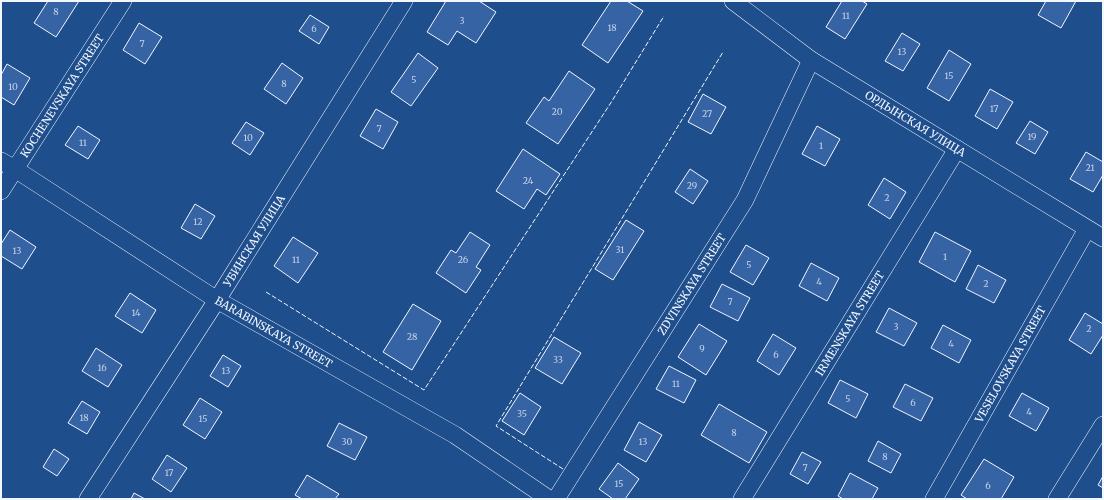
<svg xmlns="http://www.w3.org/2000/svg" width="1104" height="500" font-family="Merriweather,serif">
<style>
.building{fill:#3563a3;stroke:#f2f6ff}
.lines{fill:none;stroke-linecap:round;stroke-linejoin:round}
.minor-casing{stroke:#f2f6ff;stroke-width:18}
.minor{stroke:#1f4e8c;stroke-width:17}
.fence{stroke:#f2f6ff;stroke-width:1;stroke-dasharray:5 2;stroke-linecap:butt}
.labels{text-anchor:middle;stroke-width:3;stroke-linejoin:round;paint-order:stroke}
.number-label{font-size:9px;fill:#c3d1e8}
.street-label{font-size:11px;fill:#f2f6ff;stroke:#1f4e8c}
</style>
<rect width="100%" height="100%" fill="#1f4e8c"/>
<!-- building -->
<path class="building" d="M48 1H79L56 37 34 23Z
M446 1H479L496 12 476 43 457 31 448 45 427 32Z
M611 1H627L643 11 608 63 582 45Z
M842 1H862L867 4 845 39 826 27Z
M1046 1H1076L1061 28 1038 15Z
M310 15 329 27 319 44 299 31Z
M139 23 162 37 145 64 123 50Z
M902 33 920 44 903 71 885 61Z
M949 50 971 64 949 101 927 88Z
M418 53 438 68 411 106 391 92Z
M282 63 303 78 286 104 264 89Z
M7 64 30 78 14 105 1 97V75Z
M569 71 595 89 558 144 526 123 544 97 549 101Z
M990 89 1013 102 997 129 975 116Z
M703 94 726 107 711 134 688 122Z
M376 109 398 122 383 149 360 136Z
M1030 121 1048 132 1035 154 1016 143Z
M246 122 264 133 250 155 232 143Z
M78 126 100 140 88 159 65 145Z
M817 126 840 139 825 166 802 154Z
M523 149 560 174 546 195 537 189 524 209 496 191Z
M1086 152 1103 162V175L1093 192 1070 179Z
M690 169 708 181 693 204 675 192Z
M884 178 906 192 890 219 868 205Z
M195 204 215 216 201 239 181 228Z
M626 220 644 231 613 280 595 269Z
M10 230 36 247 22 269 1 256V244Z
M470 232 490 245 476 267 481 270 466 293 436 273 451 250 456 253Z
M935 232 971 251 955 282 919 262Z
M293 237 318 253 298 283 274 266Z
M746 245 769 258 753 285 730 272Z
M811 263 839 278 827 301 799 286Z
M978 265 1006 280 994 303 966 289Z
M722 284 750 298 738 321 710 307Z
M130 293 156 310 142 333 115 316Z
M413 304 441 321 412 370 383 352Z
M889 308 917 323 904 346 876 332Z
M1085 313 1103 324V335L1091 354 1069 340Z
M699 324 727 341 706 375 678 357Z
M943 325 971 340 959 363 931 348Z
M773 334 796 348 779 375 757 361Z
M554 337 581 353 562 384 535 368Z
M96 348 122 365 108 387 82 371Z
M223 355 241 366 228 387 210 376Z
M669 366 696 380 684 403 656 389Z
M840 380 868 394 856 418 828 403Z
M905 384 933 398 921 421 893 407Z
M520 393 541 407 524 435 502 421Z
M1022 393 1049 408 1036 431 1009 416Z
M200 398 222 412 205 439 183 425Z
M82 401 100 412 87 434 68 423Z
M719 404 767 432 749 463 701 435Z
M639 422 662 435 646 462 624 450Z
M339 423 367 437 355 460 327 446Z
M878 441 901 454 891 473 868 461Z
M54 449 69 459 57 476 43 467Z
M802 452 821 462 808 484 790 474Z
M167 455 187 468 171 492 152 479Z
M984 459 1014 477 1001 499H967L961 495Z
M618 463 639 479 625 499H613L599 489Z
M850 473 878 488 872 499H843L838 496Z
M307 475 339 494 335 499H302L295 495Z
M1103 476V488L1098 485Z
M134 493 145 499H131Z"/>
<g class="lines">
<!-- minor casing -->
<g class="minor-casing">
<g id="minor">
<path id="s1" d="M733 1 811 60 1103 238"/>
<path id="s2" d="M1 161 15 169 217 300 455 435 549 499"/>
<path id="s3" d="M1 191 123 1"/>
<path id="s4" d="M88 499 217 300 404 1"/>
<path id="s5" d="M556 499 745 200 811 60"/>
<path id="s6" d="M742 499 957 149"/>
<path id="s7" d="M934 499 1087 229"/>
<path d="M1057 499 1103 425"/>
</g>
</g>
<!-- minor -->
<use href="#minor" class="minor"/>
<!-- fence -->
<path class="fence" d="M266 292 424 390 612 101 664 16
M563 469 496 426 723 52"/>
</g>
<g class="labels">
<!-- number labels -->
<g class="number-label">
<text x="56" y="15">8</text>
<text x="846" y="19">11</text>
<text x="462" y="24">3</text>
<text x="612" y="31">18</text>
<text x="314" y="32">6</text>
<text x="142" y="47">7</text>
<text x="902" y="55">13</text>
<text x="949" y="79">15</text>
<text x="414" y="83">5</text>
<text x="284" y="87">8</text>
<text x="13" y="90">10</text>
<text x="994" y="112">17</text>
<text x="557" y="115">20</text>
<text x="707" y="117">27</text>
<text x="379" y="132">7</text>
<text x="1032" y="140">19</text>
<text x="248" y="141">10</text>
<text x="83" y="146">11</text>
<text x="821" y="149">1</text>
<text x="1090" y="171">21</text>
<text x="528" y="184">24</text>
<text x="692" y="189">29</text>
<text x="887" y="201">2</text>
<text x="198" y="225">12</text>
<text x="620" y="253">31</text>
<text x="17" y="254">13</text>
<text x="945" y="260">1</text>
<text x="296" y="263">11</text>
<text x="463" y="263">26</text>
<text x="749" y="268">5</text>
<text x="819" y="285">4</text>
<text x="986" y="287">2</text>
<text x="730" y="305">7</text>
<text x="136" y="316">14</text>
<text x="896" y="330">3</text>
<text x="1089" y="332">2</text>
<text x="412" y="340">28</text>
<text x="951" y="347">4</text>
<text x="702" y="352">9</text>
<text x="776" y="358">6</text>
<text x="558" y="363">33</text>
<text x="102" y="371">16</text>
<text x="226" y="374">13</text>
<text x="676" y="387">11</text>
<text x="848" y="402">5</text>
<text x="913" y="406">6</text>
<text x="1029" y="415">4</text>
<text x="522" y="417">35</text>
<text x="84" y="421">18</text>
<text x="203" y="422">15</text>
<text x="734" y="436">8</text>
<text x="347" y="445">30</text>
<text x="643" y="445">13</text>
<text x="885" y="460">8</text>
<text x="805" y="471">7</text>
<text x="169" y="476">17</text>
<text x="619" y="487">15</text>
<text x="988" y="489">6</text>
</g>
<!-- street labels -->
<g class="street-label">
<text dy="4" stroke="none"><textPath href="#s3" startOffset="113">KOCHENEVSKAYA STREET</textPath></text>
<text dy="4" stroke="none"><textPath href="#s1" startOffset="220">ОРДЫНСКАЯ УЛИЦА</textPath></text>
<text dy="4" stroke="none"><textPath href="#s4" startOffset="307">УБИНСКАЯ УЛИЦА</textPath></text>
<text dy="4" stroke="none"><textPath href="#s5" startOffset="254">ZDVINSKAYA STREET</textPath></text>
<text dy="4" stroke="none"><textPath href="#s6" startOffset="206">IRMENSKAYA STREET</textPath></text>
<text dy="4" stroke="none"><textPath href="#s2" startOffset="322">BARABINSKAYA STREET</textPath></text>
<text dy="4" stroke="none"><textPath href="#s7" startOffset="155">VESELOVSKAYA STREET</textPath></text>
</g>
</g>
<!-- border -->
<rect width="1104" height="500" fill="none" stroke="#f2f6ff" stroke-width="4"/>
</svg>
